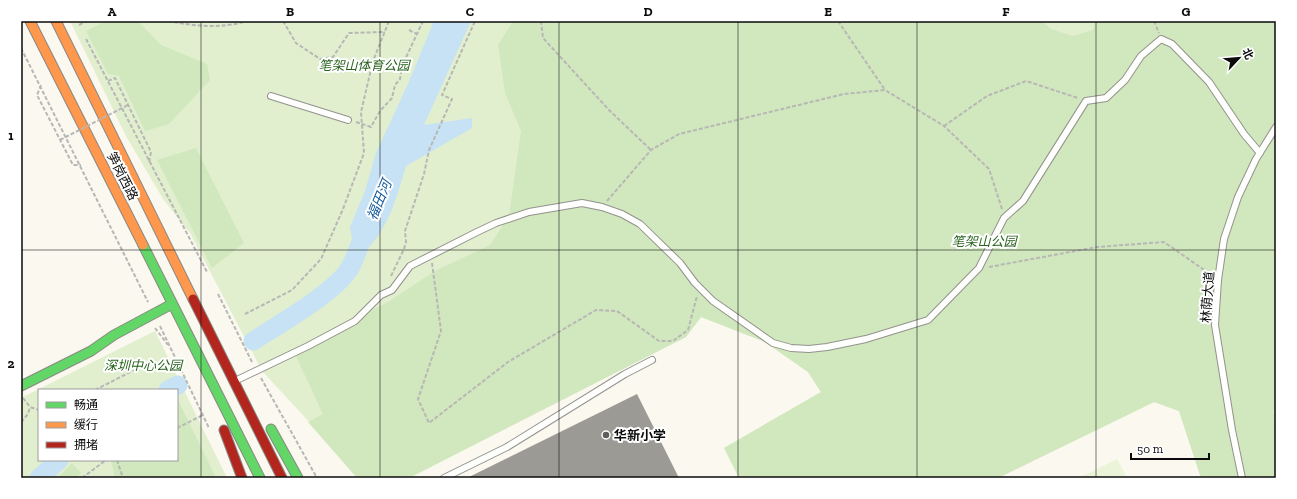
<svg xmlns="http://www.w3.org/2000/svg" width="1297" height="499" font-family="'Zilla Slab','Noto Sans SC',serif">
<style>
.green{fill:#e1efcf;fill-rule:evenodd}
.forest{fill:#d1e7bd}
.pitch{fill:#ebf4d8}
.water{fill:#c6e2f4}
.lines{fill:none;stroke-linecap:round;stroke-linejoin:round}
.river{stroke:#c6e2f4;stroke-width:19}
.building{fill:#9c9a95}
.lane-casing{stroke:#93928e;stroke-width:8}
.fast-casing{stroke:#898884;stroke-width:11}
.slow-casing{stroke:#898884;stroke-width:11}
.jam-casing{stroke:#898884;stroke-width:11}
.path{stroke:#b7b7b5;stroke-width:2;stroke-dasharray:4 2;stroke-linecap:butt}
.lane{stroke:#fefefd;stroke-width:6}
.fast{stroke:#63d668;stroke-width:9}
.slow{stroke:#ff974d;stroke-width:9}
.jam{stroke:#b3261e;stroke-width:9}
.path-bridge{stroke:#b7b7b5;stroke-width:2;stroke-dasharray:4 2;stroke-linecap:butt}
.grid{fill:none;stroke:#0b0b0b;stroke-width:1;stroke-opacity:0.55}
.poi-dot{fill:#5f5e5b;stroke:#fff;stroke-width:1.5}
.labels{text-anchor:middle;stroke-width:4;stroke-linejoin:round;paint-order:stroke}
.park-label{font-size:13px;font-style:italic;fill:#28621d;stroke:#fff}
.street-label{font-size:13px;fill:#0b0b0b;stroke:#fff}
.poi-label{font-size:13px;font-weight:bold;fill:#0b0b0b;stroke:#fff;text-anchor:start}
.water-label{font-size:14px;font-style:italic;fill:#165b9c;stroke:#fff}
.neatline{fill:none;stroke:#0b0b0b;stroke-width:1.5}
.grid-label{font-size:13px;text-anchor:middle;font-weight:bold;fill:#0b0b0b}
</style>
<rect width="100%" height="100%" fill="#faf8ef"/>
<!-- green -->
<path class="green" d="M70 21H1276V478H1201L1179 411 1154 402 998 478H739L724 448 821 392 808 372 765 342 701 317 686 337 409 478H357L327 441 262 371 190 233 163 199 126 136Z
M155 331 227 478H21V398ZM39 390H177V460H39Z"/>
<!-- forest -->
<path class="forest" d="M106 21H138L161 45 207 64 210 80 169 124 145 131 119 76 108 74 86 31Z
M513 21H1042L1051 29 1073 36 1093 30 1095 21H1276V406L1273 412 1276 423V478H1201L1179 411 1154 402 998 478H739L724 448 821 392 808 372 765 342 701 317 686 337 409 478H357L308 422 323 414 293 350 388 302 435 271 490 245 509 216 521 131 505 93 498 45Z
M196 148 244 243 212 268 157 160Z
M177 398 216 478H115L111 460H177Z
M72 463 81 473 76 478H58Z"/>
<!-- pitch -->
<path class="pitch" d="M1117 459 1127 478H1079Z"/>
<!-- water -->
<path class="water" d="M434 21H471L424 125 472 118V128L406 166C397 196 389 228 366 250L353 245 350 227 365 191 376 153 407 86Z"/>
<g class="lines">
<!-- river -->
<path class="river" d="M253 341C278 325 338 291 351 266 358 252 362 237 368 223
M168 390 178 385
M39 478 59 460"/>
</g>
<!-- building -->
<path class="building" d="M637 394 679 478H467Z"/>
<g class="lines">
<!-- lane casing -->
<g class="lane-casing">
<path id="lane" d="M271 96 348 120
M239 379 308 346 355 321 381 295 392 290 410 266 477 232 496 223 529 212 582 203 602 207 622 214 640 224 680 263 695 283 713 301 773 343 791 348 809 349 827 347 866 339 928 320 979 268 1004 218 1023 201 1086 101 1106 98 1125 80 1141 56 1161 39 1172 44 1209 82 1244 134 1260 153
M444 478 507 447 625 374 652 360
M1242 478 1232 430 1215 325 1218 280 1224 239 1238 197 1256 159 1276 127"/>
</g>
<!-- fast casing -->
<g class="fast-casing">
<path id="fast" d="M143 245 260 478
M21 386 91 351 114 335 172 304
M271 429 298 478"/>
</g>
<!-- slow casing -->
<g class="slow-casing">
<path id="slow" d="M30 21 143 245
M56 21 193 299"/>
</g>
<!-- jam casing -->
<g class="jam-casing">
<path id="jam" d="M193 299 282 478
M224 430 242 478"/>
</g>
<!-- path -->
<path class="path" d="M168 21C193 26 222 29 247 21
M283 21 296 43 320 59 333 57 349 33 385 32
M541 21 543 38 609 110 651 150
M838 21 885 90
M1154 21 1159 33
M79 25 87 21
M409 30 417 34
M86 39 207 272
M21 48 148 302
M108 81 115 78 151 152 149 163
M41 85 37 95 73 165H81
M356 122 371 127 380 111 392 98 395 85 400 79 402 66 423 21
M944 126 987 96 1026 81 1078 98
M607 201 651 150 679 134 844 94 885 90 944 126 989 169 1002 209
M432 263 441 331 418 399 429 423 508 362 596 310 617 311 659 341H673L688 330 697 296
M989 267 1097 247 1164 242 1210 274
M391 276 404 249 406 242 405 231 424 174 429 150 452 99 442 95 475 21
M218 294 252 362
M245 314 292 290 321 259 343 209 364 153 361 112 373 61 389 21
M160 326 209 428
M155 328 168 345
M261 378 317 478
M95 390 150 362
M23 398 30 407 39 410
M21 422 28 414 30 407
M177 428 203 415
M117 460 123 478
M82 478 106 460"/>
<!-- lane -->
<use href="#lane" class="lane"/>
<!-- fast -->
<use href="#fast" class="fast"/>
<!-- slow -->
<use href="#slow" class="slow"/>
<!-- jam -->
<use href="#jam" class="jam"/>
<!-- path-bridge -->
<path class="path-bridge" d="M60 140 128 105"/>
</g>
<!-- grid -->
<path class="grid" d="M201 21V478M380 21V478M559 21V478M738 21V478M917 21V478M1096 21V478M21 250H1276"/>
<!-- markers -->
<circle class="poi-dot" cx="606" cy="435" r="4"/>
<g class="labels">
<!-- park labels -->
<g class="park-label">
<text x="364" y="70">笔架山体育公园</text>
<text x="984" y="246">笔架山公园</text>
<text x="143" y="370">深圳中心公园</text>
</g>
<!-- street labels -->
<g class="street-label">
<text transform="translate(123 176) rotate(63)" y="5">笋岗西路</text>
<text transform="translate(1207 297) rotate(-86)" y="5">林荫大道</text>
</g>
<!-- poi labels -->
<g class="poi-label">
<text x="614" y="440">华新小学</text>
</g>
<!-- water labels -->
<g class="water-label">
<text transform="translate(379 200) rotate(-67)" y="5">福田河</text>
</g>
</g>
<!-- border -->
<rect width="1297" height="499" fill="none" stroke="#ffffff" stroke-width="44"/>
<!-- legend -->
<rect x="38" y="389" width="140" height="72" fill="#ffffff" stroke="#9d9d9d"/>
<rect x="46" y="402" width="20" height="6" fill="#63d668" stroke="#9d9d9d"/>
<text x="74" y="409" font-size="12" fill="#0b0b0b">畅通</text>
<rect x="46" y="422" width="20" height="6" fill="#ff974d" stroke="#9d9d9d"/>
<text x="74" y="429" font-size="12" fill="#0b0b0b">缓行</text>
<rect x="46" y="442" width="20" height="6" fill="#b3261e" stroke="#9d9d9d"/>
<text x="74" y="449" font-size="12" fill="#0b0b0b">拥堵</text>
<!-- north arrow -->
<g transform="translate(1239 58) rotate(64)" stroke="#ffffff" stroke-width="3" paint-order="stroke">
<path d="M0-3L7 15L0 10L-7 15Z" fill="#0b0b0b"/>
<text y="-6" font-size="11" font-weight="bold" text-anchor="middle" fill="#0b0b0b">北</text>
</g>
<!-- scale -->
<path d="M1131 453v6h78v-6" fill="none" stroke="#0b0b0b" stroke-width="2"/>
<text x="1137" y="453" font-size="12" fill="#0b0b0b" stroke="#ffffff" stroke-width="3" paint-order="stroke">50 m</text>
<rect x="22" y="22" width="1253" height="455" class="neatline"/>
<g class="grid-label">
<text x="112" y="16">A</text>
<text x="290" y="16">B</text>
<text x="470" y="16">C</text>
<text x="648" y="16">D</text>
<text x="828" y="16">E</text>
<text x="1006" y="16">F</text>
<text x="1186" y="16">G</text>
<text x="11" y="140">1</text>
<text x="11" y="368">2</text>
</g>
</svg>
